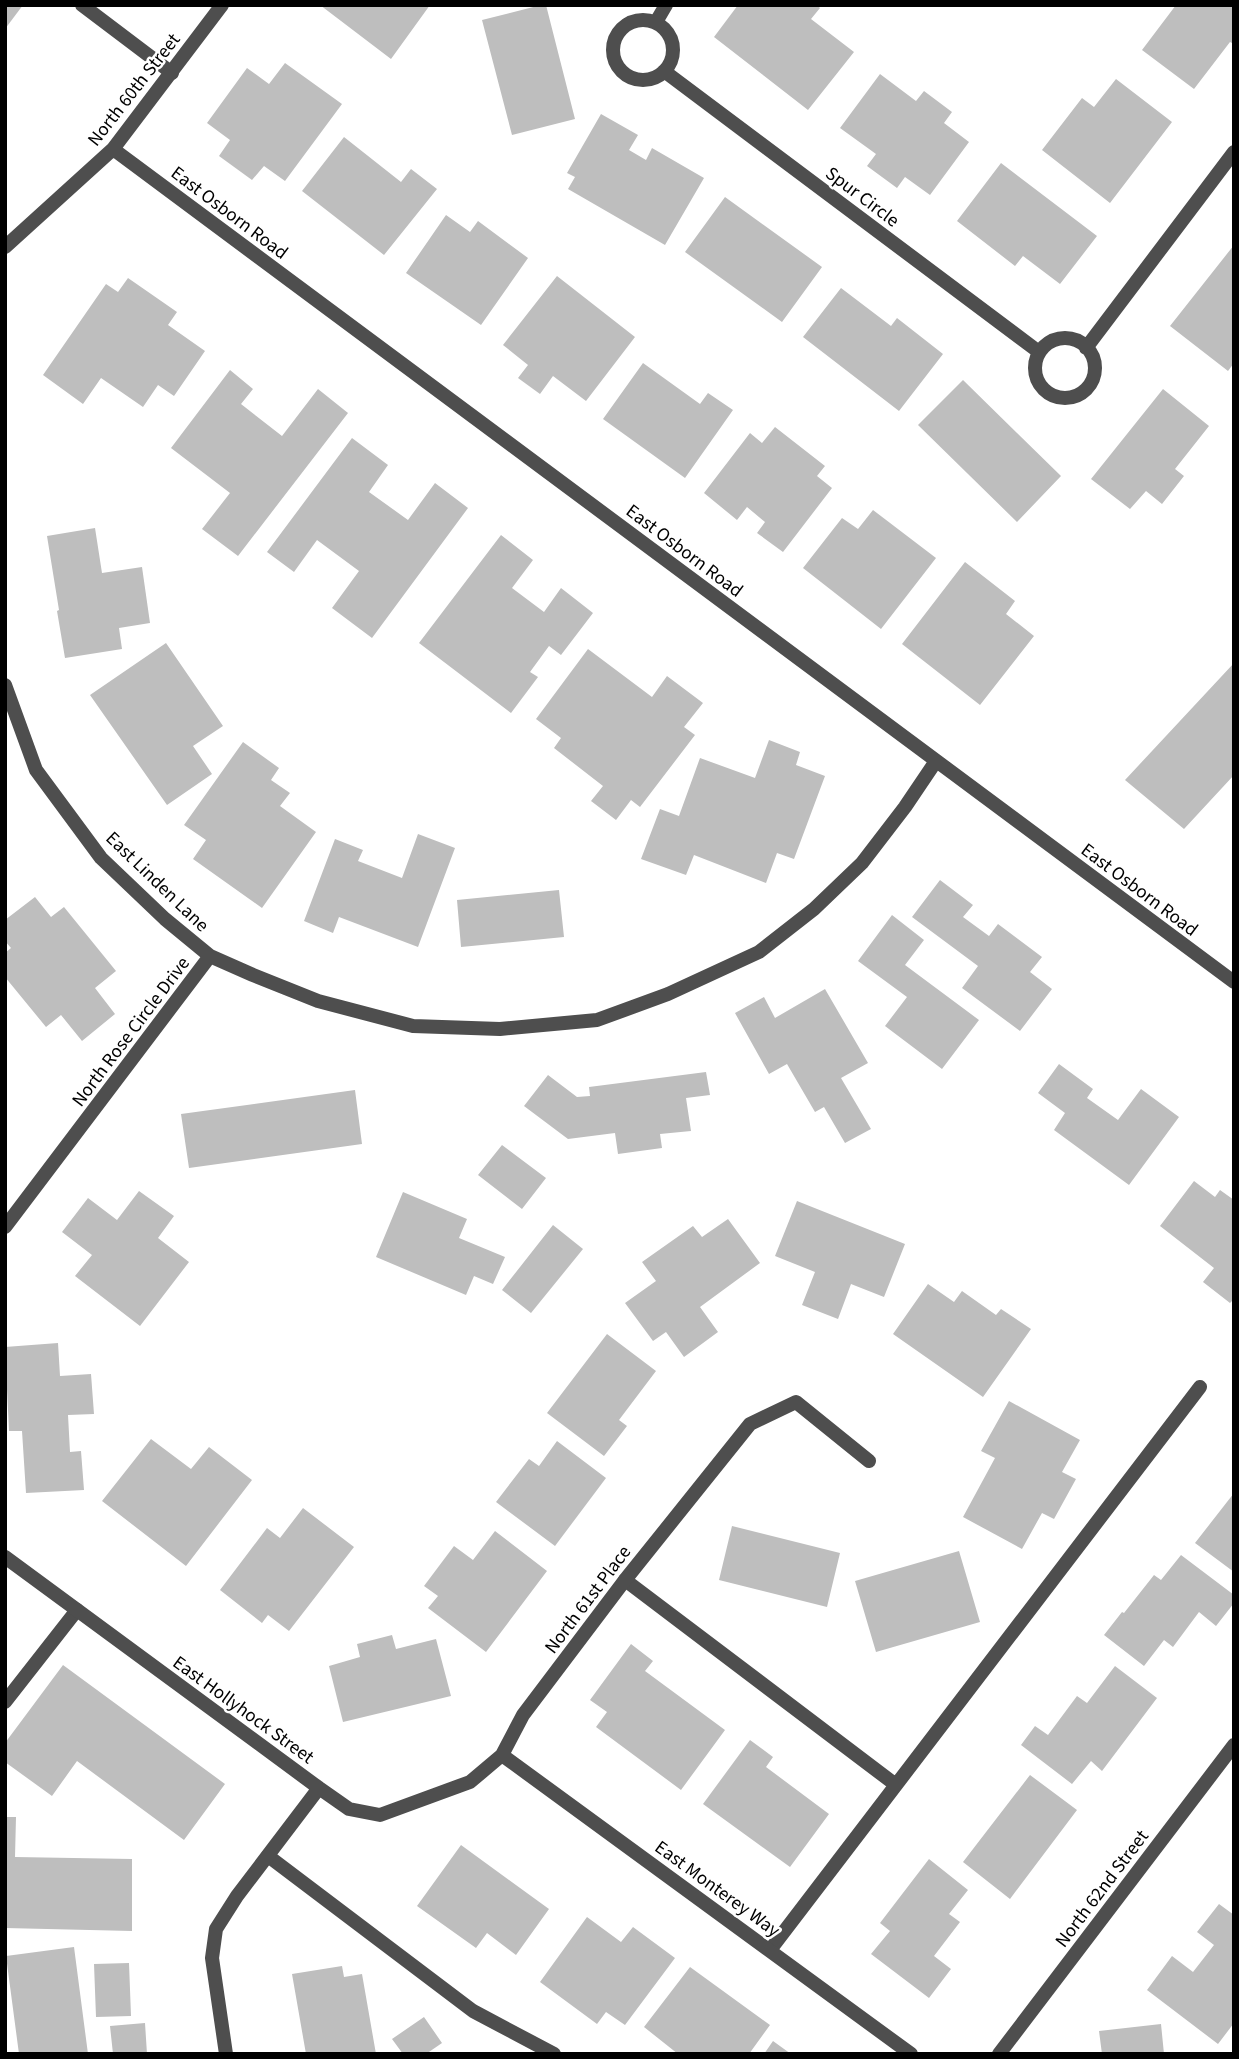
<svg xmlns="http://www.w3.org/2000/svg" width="1239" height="2059" font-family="'Source Sans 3',sans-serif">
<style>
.building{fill:#bebebe}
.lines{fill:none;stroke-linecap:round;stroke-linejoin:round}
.service{stroke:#4e4e4e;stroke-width:14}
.minor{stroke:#4e4e4e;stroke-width:14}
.labels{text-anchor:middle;stroke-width:5;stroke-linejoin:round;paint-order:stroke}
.street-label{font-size:19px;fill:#000;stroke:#fff}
</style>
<rect width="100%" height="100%" fill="#fff"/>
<!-- building -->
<path class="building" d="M5 5H23L5 29Z
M320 5H430L391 59Z
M541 5H546L575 119 512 135 482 20Z
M738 5H817L820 8 811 19 854 52 808 110 714 37Z
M1176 5H1234V44L1230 42 1194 89 1142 50Z
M285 63 342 104 285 181 264 166 252 180 219 156 230 140 207 123 247 68 269 84Z
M880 74 916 101 924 91 952 112 944 123 969 142 930 195 905 177 897 188 867 166 876 154 840 128Z
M1116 79 1172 122 1110 203 1042 150 1082 98 1094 107Z
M601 114 638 135 629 150 646 160 652 148 704 178 665 245 568 189 575 177 567 173Z
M344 137 401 182 411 169 437 189 384 255 302 191Z
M1001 163 1097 236 1060 284 1023 256 1015 266 957 221Z
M725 197 822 267 782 322 685 252Z
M446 215 470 232 478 221 528 258 481 325 406 273Z
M1234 245V363L1228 371 1170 326Z
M557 276 635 337 586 401 553 376 540 394 518 378 528 365 503 345Z
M128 278 177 312 168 325 205 351 174 396 158 385 143 407 101 378 83 404 43 375 106 284 118 292Z
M841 288 891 326 897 318 943 354 899 411 803 337Z
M643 363 700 404 708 393 733 410 685 478 603 419Z
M230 370 253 389 241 404 282 436 318 389 348 413 238 556 202 529 230 493 171 448Z
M963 380 1061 476 1017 522 918 425Z
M1163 389 1209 426 1175 469 1184 476 1162 504 1146 491 1130 509 1091 479Z
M775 427 825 466 817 476 832 488 783 552 757 533 765 522 747 507 737 520 704 493 750 433 762 443Z
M352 438 388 465 369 492 408 520 435 483 468 508 372 638 332 608 359 571 317 540 294 572 267 552Z
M873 510 936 558 881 629 803 568 842 518 858 529Z
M95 528 102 573 142 567 150 623 119 628 122 649 65 658 57 611 59 610 47 536Z
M501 535 533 560 512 588 544 612 561 588 593 613 561 655 549 646 530 672 538 677 511 713 419 643Z
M965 562 1015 601 1006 614 1034 636 980 705 902 644Z
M166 643 223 726 193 746 212 774 167 805 90 695Z
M588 649 652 697 667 676 703 703 684 727 695 735 640 807 631 800 616 820 591 801 603 786 554 748 561 738 536 719Z
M1234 663V775L1184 829 1125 780Z
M769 740 800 752 796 765 825 776 794 859 777 853 766 883 694 855 686 875 641 859 660 809 679 816 700 758 755 778Z
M243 742 279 768 271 780 290 793 280 806 316 832 262 908 193 859 206 840 184 825Z
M418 834 455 848 418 947 339 917 333 933 304 921 335 839 363 850 358 861 402 878Z
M940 880 973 905 963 917 989 936 998 924 1042 957 1030 972 1052 989 1020 1031 962 988 978 966 912 917Z
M559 890 564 937 461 947 457 900Z
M35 897 51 917 64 907 116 971 95 988 115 1014 82 1041 61 1015 46 1027 5 977V953L11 948 5 941V920Z
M892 915 924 940 905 965 979 1020 942 1069 885 1026 907 997 858 961Z
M825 989 868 1063 841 1078 871 1129 845 1143 824 1107 815 1112 787 1064 769 1074 735 1013 764 997 775 1018Z
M1059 1064 1093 1089 1087 1098 1118 1120 1141 1089 1179 1117 1129 1185 1054 1130 1065 1113 1038 1093Z
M706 1072 710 1095 686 1098 691 1131 660 1134 662 1148 618 1154 615 1133 568 1139 524 1106 548 1075 577 1097 590 1096 589 1087Z
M355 1090 362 1144 189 1168 181 1114Z
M502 1145 546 1178 522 1209 478 1175Z
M1194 1181 1215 1197 1220 1190 1234 1200V1299L1230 1303 1203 1282 1214 1268 1160 1226Z
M139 1191 174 1216 158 1238 189 1262 140 1326 75 1276 92 1255 62 1232 88 1198 117 1220Z
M403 1192 467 1219 459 1238 505 1257 493 1284 474 1276 466 1295 376 1257Z
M797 1201 905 1244 884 1297 851 1284 838 1319 802 1305 815 1272 775 1256Z
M728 1219 760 1263 700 1307 718 1332 684 1357 666 1332 653 1341 625 1303 656 1281 642 1262 693 1226 702 1237Z
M553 1225 583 1249 531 1313 502 1290Z
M928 1284 954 1302 962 1291 996 1315 1001 1309 1031 1329 983 1397 893 1334Z
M607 1334 656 1371 619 1420 627 1426 604 1456 547 1413Z
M58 1343 60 1376 91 1374 94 1414 68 1415 70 1452 81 1451 84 1490 26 1493 22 1431H9L5 1347Z
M1009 1401 1080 1440 1062 1472 1076 1479 1054 1519 1042 1513 1022 1549 963 1517 995 1458 981 1451Z
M151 1439 191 1469 209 1447 252 1480 186 1566 102 1501Z
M557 1441 606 1478 555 1546 496 1502 529 1459 539 1466Z
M1234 1493V1572L1195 1543Z
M303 1508 354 1547 289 1631 268 1615 262 1623 220 1590 267 1528 280 1538Z
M732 1526 840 1553 827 1607 719 1580Z
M495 1531 547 1571 486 1652 428 1608 438 1596 424 1586 454 1546 473 1560Z
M959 1551 980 1622 876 1652 855 1581Z
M1181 1555 1234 1595V1603L1216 1626 1199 1612 1173 1647 1164 1640 1144 1666 1104 1635 1122 1612 1124 1613 1154 1575 1161 1580Z
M392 1635 396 1649 436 1639 451 1696 343 1722 329 1666 360 1657 357 1644Z
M631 1644 653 1661 645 1671 725 1730 681 1790 596 1727 607 1712 590 1700Z
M63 1665 225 1784 184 1840 77 1761 52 1796 5 1762V1743Z
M1115 1666 1157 1698 1102 1771 1091 1761 1072 1784 1021 1745 1035 1726 1048 1735 1077 1696 1087 1703Z
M750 1740 773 1757 766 1767 829 1814 790 1867 703 1804Z
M1030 1775 1077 1810 1010 1899 963 1862Z
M5 1817H16L15 1857 132 1859V1931L5 1928Z
M461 1845 549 1909 516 1955 487 1933 476 1948 417 1906Z
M929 1859 968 1890 949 1914 960 1922 934 1956 951 1969 929 1998 871 1954 890 1931 880 1923Z
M1219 1904 1234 1915V2023L1218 2044 1147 1990 1172 1956 1193 1972 1214 1945 1197 1932Z
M587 1917 621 1942 633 1927 675 1958 625 2025 606 2012 597 2024 540 1982Z
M74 1947 88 2054H19L6 1956Z
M129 1963 131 2016 96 2017 94 1964Z
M342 1966 344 1977 362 1974 376 2054H306L292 1974Z
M690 1967 770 2025 749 2054H678L644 2027Z
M424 2017 442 2043 426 2054H403L392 2039Z
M145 2023 147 2054H113L110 2026Z
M1161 2024 1164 2054H1102L1099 2031Z
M773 2041 791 2054H764Z"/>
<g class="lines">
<!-- service -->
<path class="service" d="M82 5 172 73
M625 1580 896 1785
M5 1702 77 1610
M268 1856 473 2011 554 2054
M770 1950 1200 1387"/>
<!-- minor -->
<path class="minor" d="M613 50a30 30 0 1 1 60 0a30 30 0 1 1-60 0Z
M656 22 666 5
M664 71 1039 352
M113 149 1234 982
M5 247 113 149 222 5
M1035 368a30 30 0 1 1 60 0a30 30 0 1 1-60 0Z
M1086 348 1234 152
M5 685 36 770 101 858 165 919 210 956 253 975 318 1001 413 1026 500 1029 597 1020 668 994 759 952 814 909 862 863 905 807 936 761
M5 1227 210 956
M5 1557 319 1788 349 1809 380 1815 470 1782 502 1755 523 1715 625 1580 750 1424 796 1402 869 1461
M502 1755 911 2054
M226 2054 212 1958 216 1929 237 1896 319 1788
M999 2054 1234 1745"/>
</g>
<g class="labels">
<!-- street labels -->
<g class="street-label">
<text transform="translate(133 89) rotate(-52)" y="7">North 60th Street</text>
<text transform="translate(863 196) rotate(37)" y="7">Spur Circle</text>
<text transform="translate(230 212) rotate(37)" y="7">East Osborn Road</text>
<text transform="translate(685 550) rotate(37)" y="7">East Osborn Road</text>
<text transform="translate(158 881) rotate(44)" y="7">East Linden Lane</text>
<text transform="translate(1140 889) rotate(37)" y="7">East Osborn Road</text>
<text transform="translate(130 1031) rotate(-53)" y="7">North Rose Circle Drive</text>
<text transform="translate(587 1599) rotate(-53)" y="7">North 61st Place</text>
<text transform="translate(244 1709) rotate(36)" y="7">East Hollyhock Street</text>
<text transform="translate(718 1888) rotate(36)" y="7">East Monterey Way</text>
<text transform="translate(1101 1888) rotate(-53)" y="7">North 62nd Street</text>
</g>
</g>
<!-- border -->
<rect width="1239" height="2059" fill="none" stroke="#000000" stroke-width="14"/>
</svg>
